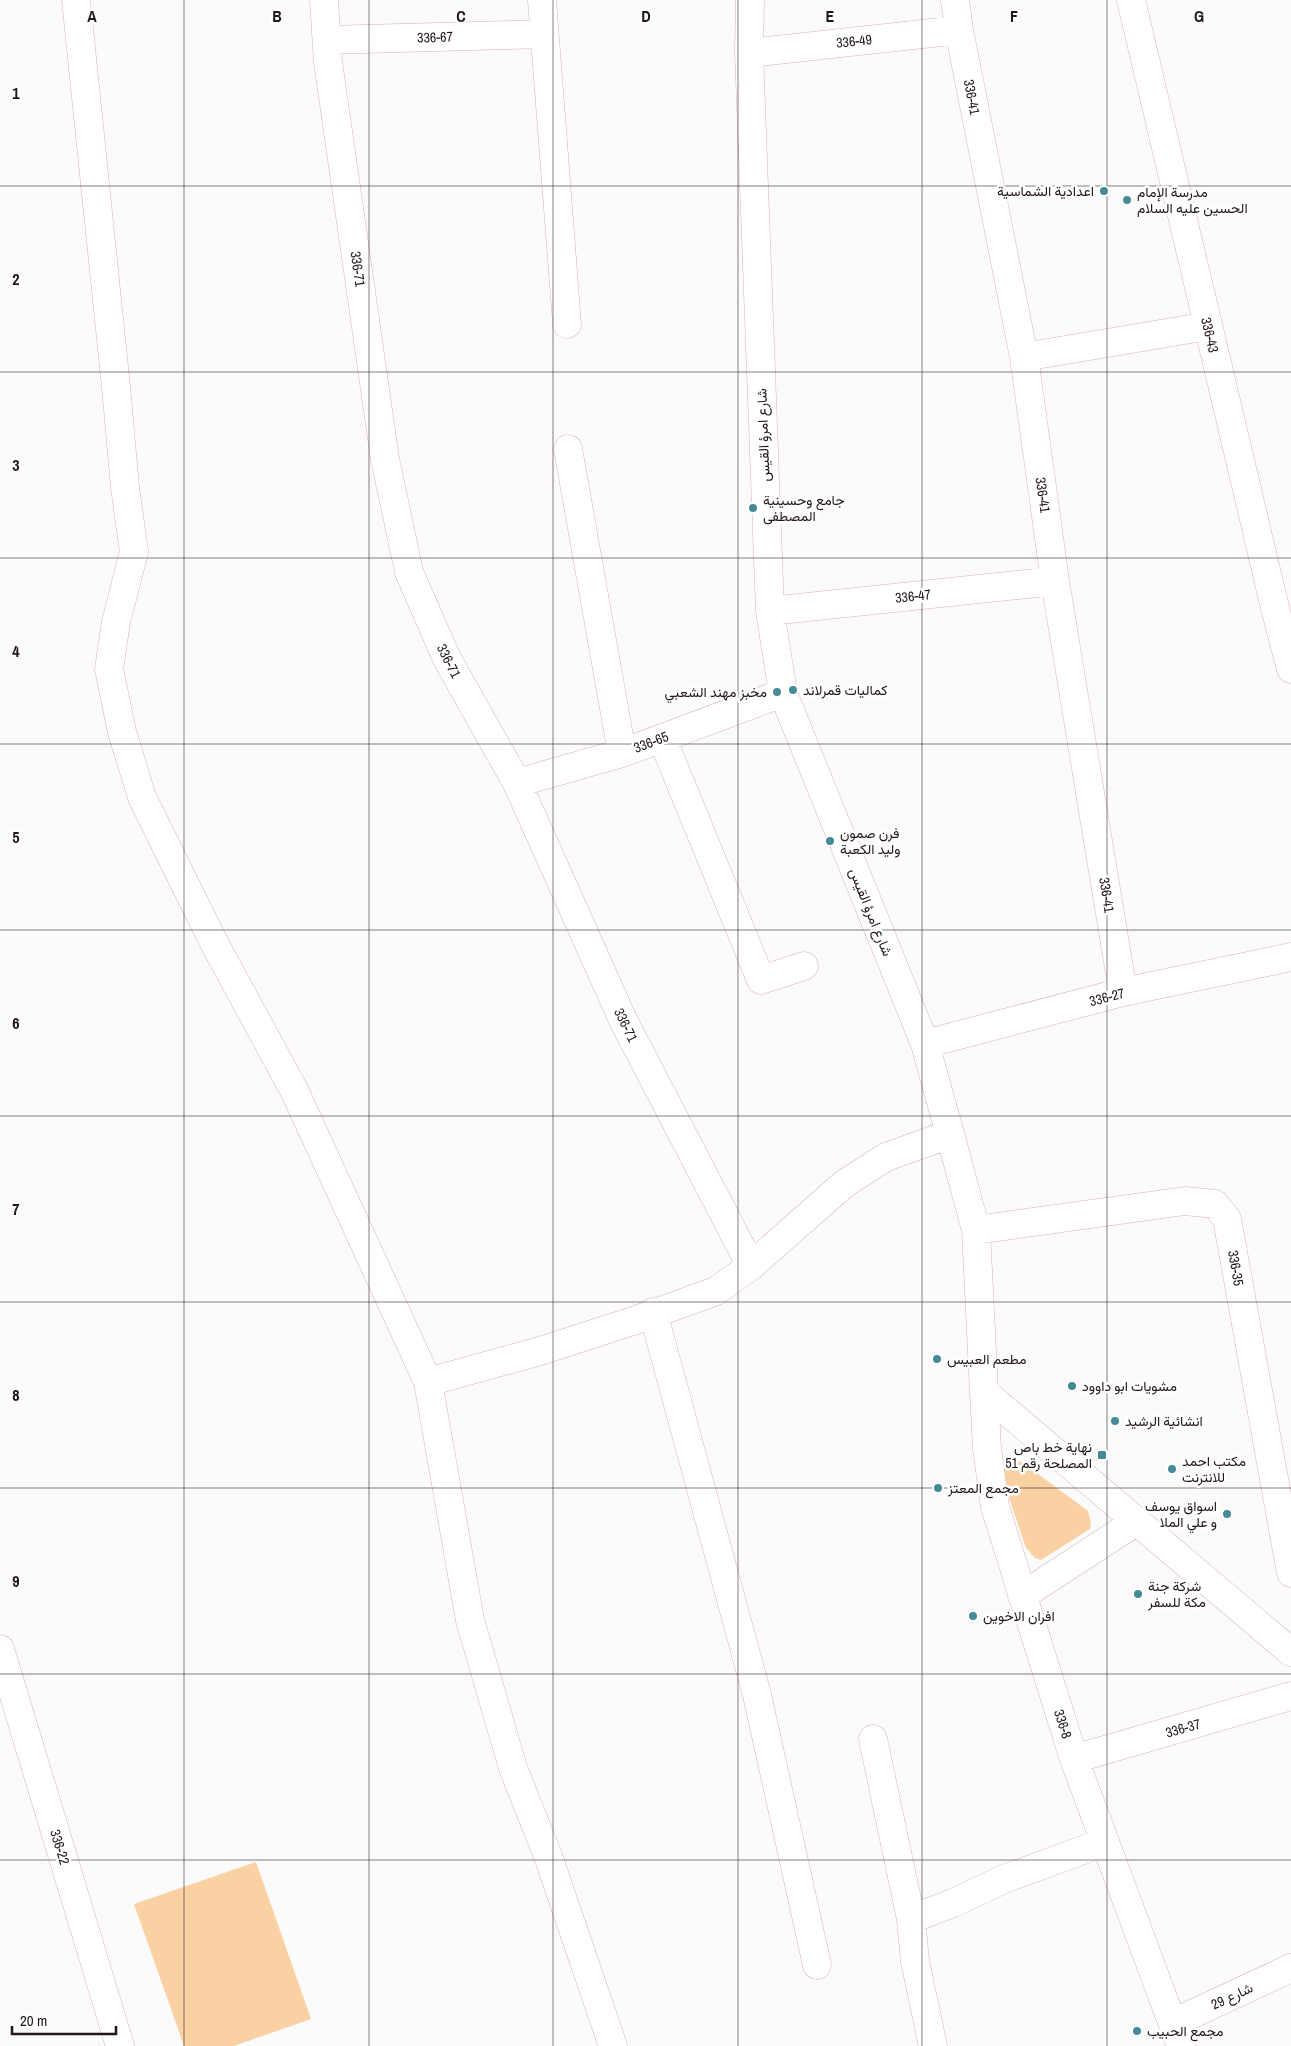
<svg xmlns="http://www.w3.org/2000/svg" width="1291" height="2046" font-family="'Archivo Narrow',Vazirmatn,sans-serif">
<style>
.green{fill:#f9d1a2}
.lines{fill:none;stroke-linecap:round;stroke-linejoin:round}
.minor-casing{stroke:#dbb0b6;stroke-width:29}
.minor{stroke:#fff;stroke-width:28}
.grid{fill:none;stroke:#241517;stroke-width:1;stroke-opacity:0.55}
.poi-dot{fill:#468a98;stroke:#fff;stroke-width:2}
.labels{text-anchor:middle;stroke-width:5;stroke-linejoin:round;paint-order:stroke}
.street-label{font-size:14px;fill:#241517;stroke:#fff}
.poi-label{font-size:14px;fill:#241517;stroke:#fff;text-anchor:start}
.grid-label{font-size:16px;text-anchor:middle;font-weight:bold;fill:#241517;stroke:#fff;stroke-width:5;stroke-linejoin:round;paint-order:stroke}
</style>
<rect width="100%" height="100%" fill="#fbfbfb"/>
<!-- green -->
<path class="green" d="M1007 1460 1022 1462 1088 1511 1091 1523 1090 1529 1041 1560 1035 1558 1026 1548 1001 1474V1466Z
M256 1862 311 2019 234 2046H184L134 1904Z"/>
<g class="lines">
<!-- minor casing -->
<g class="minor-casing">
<path id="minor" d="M76 0 116 387 125 487 134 552 116 622 109 669 122 732 142 797 213 941 294 1090 428 1382 470 1620 513 1768 548 1856 613 2046
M324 0 328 62 385 459 409 572 447 659 517 783 623 1020 751 1266
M542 0 567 324
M750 0 749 53 770 611 783 693 925 1044 950 1134 976 1230 984 1392 1291 1652
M955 0 959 30 1024 357 1055 581 1123 992
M1131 0 1276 612 1291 669
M327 40 544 34
M749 53 959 30
M1024 357 1208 326
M568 449 622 753
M770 611 1055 581
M662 738 761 980 804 966
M517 783 622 753 783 693
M925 1044 1123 992 1291 957
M976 1230 1185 1201 1215 1204 1227 1219 1291 1573
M653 1312 757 1695 817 1965
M428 1382 540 1351 639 1319 716 1291 751 1266 844 1184 886 1157 950 1134
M984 1392 987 1448 995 1507 1074 1759 1181 2046
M1022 1596 1137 1521
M0 1649 120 2046
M873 1739 911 1919
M1074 1759 1291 1696
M1173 2023 1291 1968
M933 2046 915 1961 911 1919 953 1903 1004 1879 1105 1842"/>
</g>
<!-- minor -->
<use href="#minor" class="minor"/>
</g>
<!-- grid -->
<path class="grid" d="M184 0V2046M369 0V2046M553 0V2046M738 0V2046M922 0V2046M1107 0V2046M0 186H1291M0 372H1291M0 558H1291M0 744H1291M0 930H1291M0 1116H1291M0 1302H1291M0 1488H1291M0 1674H1291M0 1860H1291"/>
<!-- markers -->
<g class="poi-dot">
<circle cx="1104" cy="191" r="5"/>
<circle cx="1127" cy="200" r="5"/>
<circle cx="753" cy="508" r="5"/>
<circle cx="793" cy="690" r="5"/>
<circle cx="777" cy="692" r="5"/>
<circle cx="830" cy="841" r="5"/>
<circle cx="937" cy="1359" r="5"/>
<circle cx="1072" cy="1386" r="5"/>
<circle cx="1115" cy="1421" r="5"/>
<rect x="1097" y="1450" width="10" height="10" rx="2.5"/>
<circle cx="1172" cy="1469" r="5"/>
<circle cx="938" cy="1488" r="5"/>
<circle cx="1227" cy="1514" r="5"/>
<circle cx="1138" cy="1594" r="5"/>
<circle cx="973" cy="1616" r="5"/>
<circle cx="1137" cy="2031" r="5"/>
</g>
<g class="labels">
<!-- street labels -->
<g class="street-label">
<text transform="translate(435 37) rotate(-2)" y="5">336-67</text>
<text transform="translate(854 41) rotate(-6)" y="5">336-49</text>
<text transform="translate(972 97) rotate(79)" y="5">336-41</text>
<text transform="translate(358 269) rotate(82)" y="5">336-71</text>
<text transform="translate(1210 335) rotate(77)" y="5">336-43</text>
<text transform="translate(763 435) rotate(-92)" y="5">شارع امرؤ القيس</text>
<text transform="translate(1043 495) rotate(82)" y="5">336-41</text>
<text transform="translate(913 596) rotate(-6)" y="5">336-47</text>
<text transform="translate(449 661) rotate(63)" y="5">336-71</text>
<text transform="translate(651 742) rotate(-21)" y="5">336-65</text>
<text transform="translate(1107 895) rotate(81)" y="5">336-41</text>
<text transform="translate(871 912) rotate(68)" y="5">شارع امرؤ القيس</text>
<text transform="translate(1107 997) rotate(-14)" y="5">336-27</text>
<text transform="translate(626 1025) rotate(64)" y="5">336-71</text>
<text transform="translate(1236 1268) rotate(80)" y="5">336-35</text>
<text transform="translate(1063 1724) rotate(72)" y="5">336-8</text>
<text transform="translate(1183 1728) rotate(-16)" y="5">336-37</text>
<text transform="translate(60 1847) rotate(73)" y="5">336-22</text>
<text transform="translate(1232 1996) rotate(-25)" y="5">شارع 29</text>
</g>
<!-- poi labels -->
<g class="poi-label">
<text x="1094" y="196" text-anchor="end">اعدادية الشماسية</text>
<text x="1137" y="197">مدرسة الإمام<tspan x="1137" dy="16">الحسين عليه السلام</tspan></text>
<text x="763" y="505">جامع وحسينية<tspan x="763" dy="16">المصطفى</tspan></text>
<text x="803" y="695">كماليات قمرلاند</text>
<text x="767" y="697" text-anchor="end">مخبز مهند الشعبي</text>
<text x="840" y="838">فرن صمون<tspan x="840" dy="16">وليد الكعبة</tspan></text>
<text x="947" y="1364">مطعم العبيس</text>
<text x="1082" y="1391">مشويات ابو داوود</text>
<text x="1125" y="1426">انشائية الرشيد</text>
<text x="1092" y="1452" text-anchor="end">نهاية خط باص<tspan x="1092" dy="16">المصلحة رقم 51</tspan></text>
<text x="1182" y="1466">مكتب احمد<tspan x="1182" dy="16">للانترنت</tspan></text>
<text x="948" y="1493">مجمع المعتز</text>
<text x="1217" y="1511" text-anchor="end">اسواق يوسف<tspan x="1217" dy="16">و علي الملا</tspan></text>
<text x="1148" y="1591">شركة جنة<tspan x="1148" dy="16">مكة للسفر</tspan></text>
<text x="983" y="1621">افران الاخوين</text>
<text x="1147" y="2036">مجمع الحبيب</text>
</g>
</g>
<g class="grid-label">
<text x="92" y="22">A</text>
<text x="277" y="22">B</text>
<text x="461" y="22">C</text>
<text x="646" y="22">D</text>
<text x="830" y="22">E</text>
<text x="1014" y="22">F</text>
<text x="1199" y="22">G</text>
<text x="16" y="99">1</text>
<text x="16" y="285">2</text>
<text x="16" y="471">3</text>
<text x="16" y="657">4</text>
<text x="16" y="843">5</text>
<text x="16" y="1029">6</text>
<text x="16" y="1215">7</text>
<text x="16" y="1401">8</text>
<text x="16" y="1587">9</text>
</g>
<!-- scale -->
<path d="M12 2026v8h104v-8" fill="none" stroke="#241517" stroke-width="2.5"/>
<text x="20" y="2026" font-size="15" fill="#241517" stroke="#ffffff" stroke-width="4" paint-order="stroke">20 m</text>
</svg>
